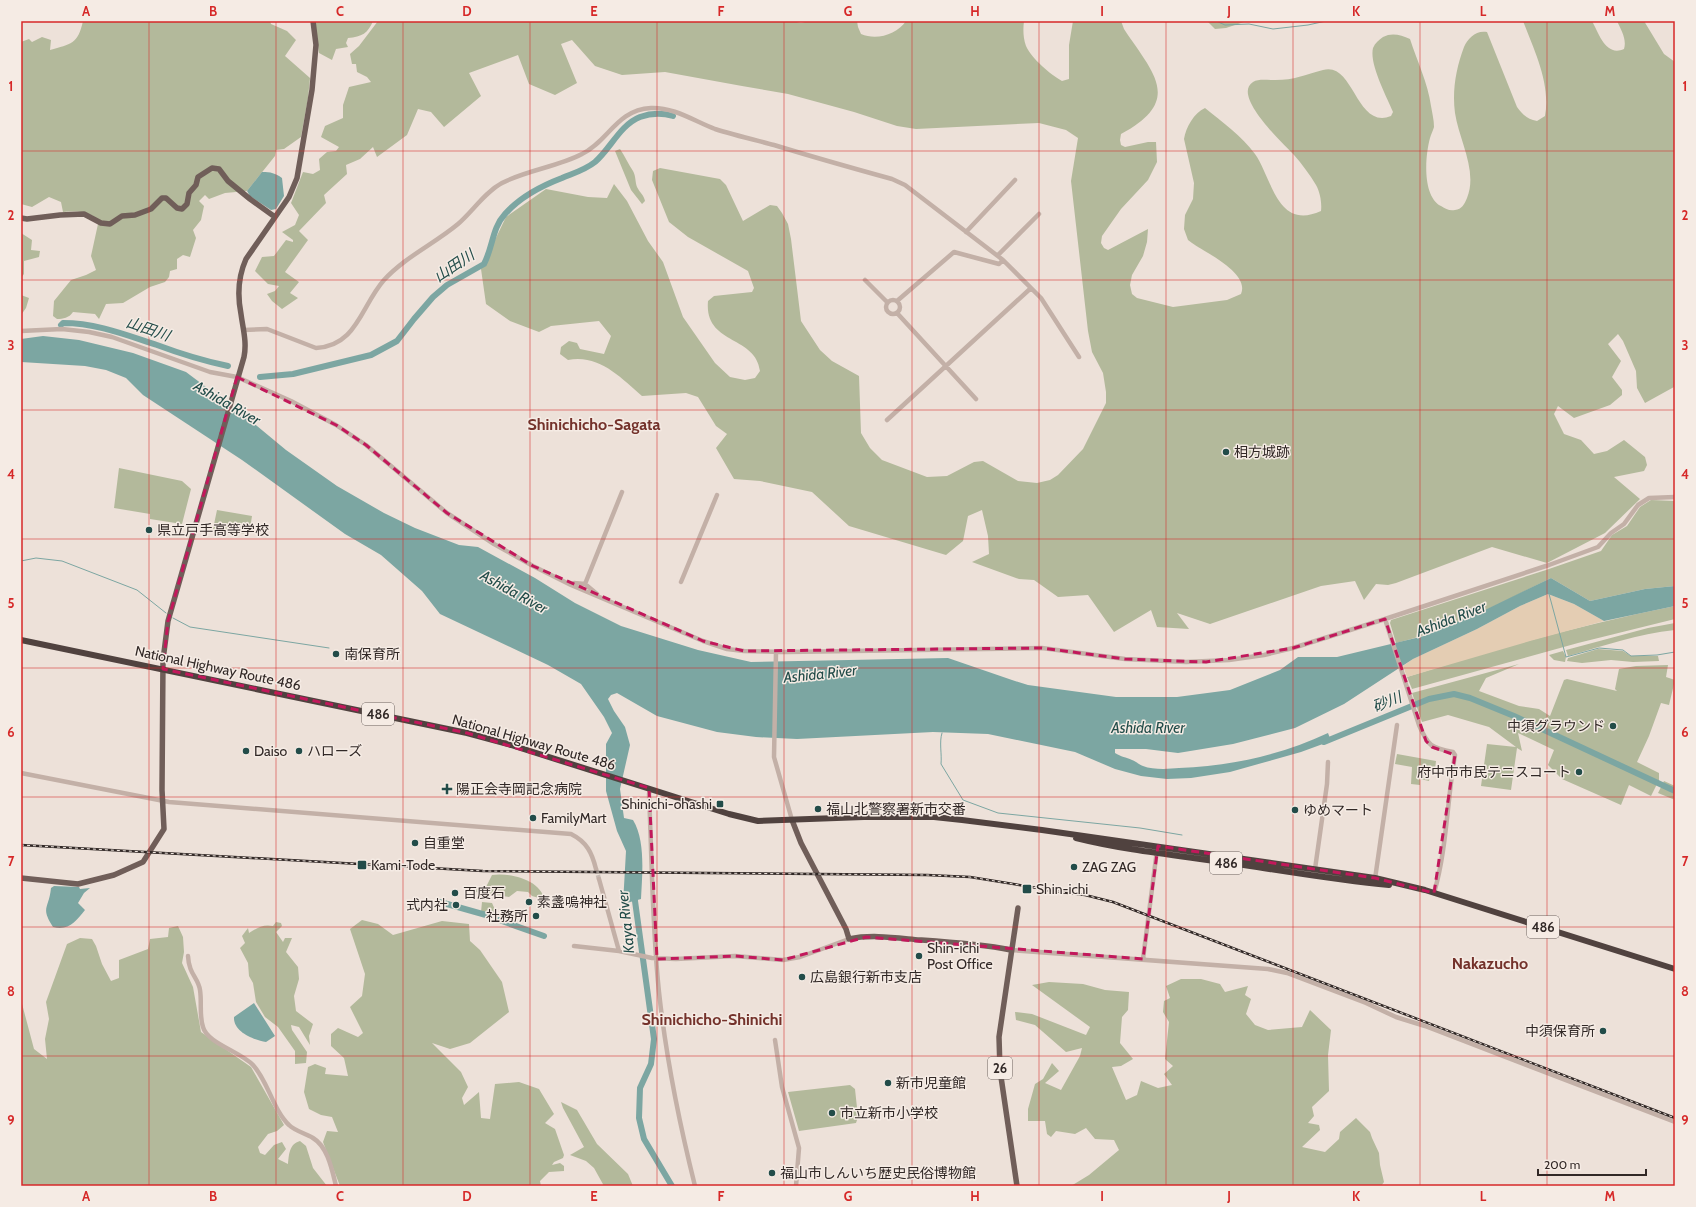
<svg xmlns="http://www.w3.org/2000/svg" width="1696" height="1207" font-family="Cabin,'Noto Sans JP',sans-serif">
<style>
.green{fill:#b3b99b}
.sand{fill:#e4cdb3}
.water{fill:#7ca6a2}
.lines{fill:none;stroke-linecap:round;stroke-linejoin:round}
.stream{stroke:#7ca6a2;stroke-width:1}
.river{stroke:#7ca6a2;stroke-width:6}
.minor-tunnel{stroke:#c7bcb5;stroke-width:4.5;stroke-dasharray:4.5 2;stroke-linecap:butt}
.minor{stroke:#c3b0a7;stroke-width:4.5}
.major{stroke:#705e59;stroke-width:5.5}
.highway{stroke:#50423f;stroke-width:6}
.rail-casing{stroke:#312826;stroke-width:2.5}
.rail{stroke:#f5ebe4;stroke-width:1;stroke-dasharray:3;stroke-linecap:butt}
.marked{fill:none;stroke:#c2185b;stroke-width:3;stroke-dasharray:8 5;stroke-linejoin:round}
.grid{fill:none;stroke:#d62828;stroke-width:1;stroke-opacity:0.55}
.poi-dot{fill:#224c49;stroke:#f5ebe4;stroke-width:1.5}
.labels{text-anchor:middle;stroke-width:3;stroke-linejoin:round;paint-order:stroke}
.shield{fill:#f5ebe4;stroke:#6c625f;stroke-width:1}
.shield-label{font-size:13px;font-weight:bold;fill:#312826}
.poi-label{font-size:14px;fill:#312826;stroke:#f5ebe4;text-anchor:start}
.street-label{font-size:14px;fill:#312826;stroke:#f5ebe4}
.water-label{font-size:15px;font-style:italic;fill:#224c49;stroke:#f5ebe4}
.quarter-label{font-size:16px;font-weight:bold;fill:#74322b;stroke:#f5ebe4}
.neatline{fill:none;stroke:#d62828;stroke-width:1.5}
.grid-label{font-size:13px;text-anchor:middle;font-weight:bold;fill:#d62828}
</style>
<rect width="100%" height="100%" fill="#ede1d9"/>
<!-- green -->
<path class="green" d="M83 21H270L271 24 287 31 296 40 285 56 310 78 308 98 301 137 284 149 276 150 275 156 247 191 225 193 209 199 205 195 199 201 204 206 201 220 193 230 196 238 190 257 183 255 177 259V269L170 271 169 277 165 282 150 287 123 303 106 304 99 319 95 314 73 312C69 318 63 319 57 319L53 316 54 301 71 280 86 275 96 270 91 256 98 224H103C90 211 80 211 63 212L61 202 49 197 32 207 21 204V42L29 39 32 42 42 37 51 40 50 50C71 44 78 44 83 21Z
M315 21H373C368 33 362 37 348 38L346 43 348 47 336 49 332 60 319 53Z
M378 21H792L801 23 809 21H857L858 27 861 34C877 41 897 34 906 21H1024C1023 29 1023 38 1026 46 1032 59 1050 74 1062 81L1069 79V45L1073 21H1121L1124 29C1153 73 1184 100 1121 134L1120 140 1121 145 1125 147 1148 142H1156L1157 162 1148 180 1121 209 1102 236 1101 243 1104 248 1108 250 1148 229 1147 242 1143 256 1132 275 1130 285 1132 294 1137 298 1173 307 1227 300 1241 294C1250 273 1206 253 1192 243L1188 240 1184 229 1185 215 1193 199 1194 183 1184 139C1186 127 1194 113 1205 108 1222 122 1242 136 1255 154 1272 178 1277 231 1321 211 1322 203 1320 192 1316 185 1310 175 1302 164 1294 155 1285 145 1231 96 1253 82 1258 79 1265 80 1271 80 1292 81 1304 75 1323 70 1354 61 1356 130 1391 116L1393 112C1387 97 1369 64 1373 48 1375 43 1379 40 1383 37 1392 32 1401 35 1410 39 1417 61 1428 83 1431 106 1432 112 1434 120 1434 127 1433 131 1431 134 1430 138 1425 156 1422 196 1441 206 1446 209 1449 211 1455 210 1462 209 1464 205 1467 198 1478 171 1459 140 1455 113 1452 91 1456 68 1464 47 1468 38 1476 30 1487 32L1517 107C1523 115 1527 119 1537 121L1545 116C1551 84 1534 50 1523 21H1592C1599 34 1606 57 1624 49 1627 39 1621 30 1617 21H1644L1664 54 1675 62V384L1674 387 1645 403 1637 388 1636 371 1623 341 1618 334 1608 344 1621 361 1612 377 1622 390V395L1610 405 1574 418 1558 406 1554 414 1564 434 1581 440 1594 454 1607 451 1624 440 1645 457 1647 465 1644 471 1614 477 1640 499 1605 533 1547 563 1492 547 1396 583 1388 585 1376 584 1364 600 1355 581 1321 586 1210 624 1177 613 1189 629 1157 627 1151 610 1114 632 1088 595 1058 597 1034 580 1019 579 972 562 989 554 988 536 982 510 968 516 963 541 946 555 849 526 812 492 760 481 734 479 716 448 727 434 716 426 698 397 686 393 642 396C620 377 599 354 568 360L560 354 561 347 569 341 577 343 580 349 604 354 611 336 599 321 551 326 539 332 510 321 486 304 481 269 506 217 546 189 588 197 607 198 614 184 627 201 648 241 663 262 683 317 715 363 730 377 745 380 755 378 760 371C756 335 704 345 708 301L714 296 752 292 754 288 748 271 688 237 669 222 652 180 653 171 660 168 720 179 726 185 743 221 770 205 777 206 782 213 788 224 791 239 801 321 820 350 832 361 859 376 861 433 870 448 882 460 927 477 947 476 974 462 983 461 1018 481 1037 483 1050 480 1058 475 1083 449 1106 403V392L1103 373 1092 352 1088 331 1071 181 1078 138 1066 130 1039 123 916 129 897 126 854 112 788 94 742 86 665 72 622 75 595 66 572 40 561 44 577 83 555 95 529 84 518 55 469 73 481 96 444 127 431 112 418 109 407 135 377 157 373 147 360 159 346 165 347 174 324 195 326 203 299 231 308 240 285 272 299 282 290 293 298 298 282 309 272 301 267 294 275 291 279 286 268 284 255 271 262 257 274 256 286 240 293 242V240L282 232 295 225 299 215 291 203 303 172 313 174 320 170 319 159 327 152 336 151 339 147 321 137 325 126 343 118V105L349 87 371 82 367 77 357 72 356 64H352L350 54 359 46Z
M1207 21H1247L1226 28 1215 29Z
M620 149C625 156 628 164 633 171 636 176 635 182 637 187 640 193 644 195 645 201L642 204 631 190 615 151Z
M21 233 32 240 31 250 40 251 39 257 24 261V274L21 278Z
M21 295 29 298 26 308 21 315Z
M119 468 182 481 191 489 182 524 150 519V514L114 508Z
M1651 500 1675 501V586L1645 589 1590 601 1551 578C1501 603 1451 630 1396 643L1390 623 1391 620 1546 570 1601 551 1612 535 1627 526 1640 507Z
M217 510 252 516 249 535 213 529Z
M1675 606V619L1578 643 1412 689 1407 677C1495 649 1584 624 1675 606Z
M1675 623V630C1638 634 1603 646 1568 656L1566 650 1648 628Z
M1598 649 1623 651 1631 656H1658L1659 661 1633 662 1611 660 1582 663 1567 661 1568 658Z
M1563 651 1566 657 1565 662 1554 660 1549 655Z
M1519 664 1486 678 1479 691 1519 706 1539 709 1550 716 1564 680 1567 679 1617 691 1615 689 1619 669 1636 666 1668 665 1666 677 1675 680 1669 705 1661 703 1649 736 1637 762 1659 773V780L1651 796 1629 785 1621 805 1562 779 1548 765 1554 750 1518 733 1522 751 1517 748 1511 790 1481 786 1487 744 1516 747 1489 727 1448 715 1422 722 1412 693Z
M1397 754 1436 761 1435 769 1431 768 1429 781 1420 779V785L1411 784 1412 767 1395 764Z
M1664 781 1675 786V800L1658 793Z
M492 875C512 872 550 882 544 909L538 908 539 898 532 896 528 892 517 891 509 897 476 892V887L485 889Z
M482 902 492 903 497 914V917L481 912Z
M362 920 378 924 393 935 442 921 469 924 470 941 480 950 502 982 509 1012 470 1043 450 1049 432 1043 461 1072 468 1087 462 1098 464 1105 479 1092 481 1118 490 1119 495 1084 519 1082 539 1089 554 1114 545 1123 555 1129 564 1155 563 1158 554 1162 552 1165 560 1163 564 1166V1171L549 1172 540 1181 541 1186H340L323 1142 327 1131 338 1132 332 1117 321 1115 309 1109 304 1092 308 1067 315 1064 326 1068 325 1074 348 1076 344 1058 331 1046V1034L338 1028 358 1037 363 1033 350 1007 362 996 365 974 350 929Z
M276 922 281 923 282 926 276 932 283 942 285 938H292L286 952 298 967 299 979 294 996 296 1011 313 1024 309 1036 310 1045 299 1027 291 1025 292 1030 307 1052 306 1063 295 1064V1051L278 1027 265 1017 256 1002 253 983 249 976 248 963 240 948 245 943 242 936 248 928 249 933C257 928 263 924 273 926Z
M178 926 183 937 184 952 182 963 193 987 201 1032 251 1067 284 1125 277 1131 268 1134 258 1147 260 1153 265 1155 274 1145 282 1142 286 1149 278 1159 288 1164C289 1155 289 1144 300 1141L306 1146 313 1168 327 1186H21V1000L34 1049 47 1059 45 1039 49 1019 46 1002 67 944 80 938 92 939 96 946 102 964 111 981 119 978V960L148 949 150 939 168 937 169 928Z
M1181 979H1201L1220 984 1225 992 1248 986 1245 995 1251 999 1246 1014 1255 1025 1268 1030 1302 1027 1310 1010 1331 1030 1328 1055 1329 1091 1312 1107 1314 1116 1308 1123 1319 1125 1320 1130 1302 1147 1325 1152 1339 1139 1340 1132 1356 1118 1370 1132 1372 1138 1379 1153 1380 1165 1384 1182 1381 1186H1071L1089 1175 1119 1150 1114 1140 1095 1139 1086 1128 1075 1134 1056 1131 1051 1137 1047 1134 1045 1121H1028V1109L1035 1084 1043 1079 1052 1063 1059 1071 1045 1083 1061 1090 1080 1056 1082 1048 1066 1052 1035 1025 1016 1020 1015 1012 1032 1014 1086 1035 1090 1027 1032 985 1049 982 1083 984 1105 990 1129 992 1128 1010 1122 1017 1120 1043 1133 1059 1121 1066 1112 1067 1126 1100 1137 1095 1141 1081 1158 1088 1172 1085 1164 1074 1173 1066 1165 1059 1169 1022 1163 1012 1164 1001 1170 998 1166 986Z
M850 1085 855 1089 858 1117 856 1123 799 1131 788 1092Z
M561 1102 577 1110 597 1144 628 1174 633 1186H604L594 1168 586 1161 570 1155 584 1147 563 1108Z"/>
<!-- sand -->
<path class="sand" d="M1548 594 1574 604 1604 621 1530 641 1407 677 1403 666 1413 659 1477 629 1520 606Z"/>
<!-- water -->
<path class="water" d="M262 172C271 172 275 173 282 178L284 196 276 209 271 210 250 196 247 191Z
M43 336 79 340 133 353 186 372 246 417 286 450 337 486 384 513 415 528 459 545 478 547 535 578 575 603 621 626 698 650 751 662 948 658 1012 680 1028 685 1116 697H1177L1230 690 1280 670 1298 657H1337L1424 636 1487 609 1551 578 1590 601 1645 589 1675 586V606L1604 621 1574 604 1548 594 1520 606 1477 629 1413 659 1344 704 1295 728 1233 744 1178 753 1146 749H1115V753C1121 757 1126 757 1132 760 1136 761 1139 765 1143 766 1153 770 1169 769 1179 768 1231 766 1281 755 1328 733L1331 741 1301 752 1230 772 1191 778 1167 779 1141 776 1115 769 1075 752 988 734 933 732 797 739 756 737 717 732 657 716 617 693 611 695 608 699 614 711 625 727 630 745 620 789 624 818 633 820C646 841 642 876 641 899L623 904 626 851 617 831 606 791V744L612 733 604 717 581 684 548 665 440 614 422 591 381 555 345 534 242 460 143 395 126 378 106 370 85 366 21 362V339Z
M54 886 79 887 80 889 90 888 84 893 78 903 85 910C76 921 69 931 53 927 40 907 49 909 51 888Z
M254 1003 275 1036 266 1042C254 1040 233 1032 234 1017Z"/>
<g class="lines">
<!-- stream -->
<path class="stream" d="M1177 21H1186
M1216 21 1225 25 1249 24 1273 29 1308 25 1326 21
M21 561 36 558 62 561 137 590 166 613
M1549 594 1566 657 1599 648 1623 650 1631 656 1657 655 1675 652
M173 618 190 627 329 648
M942 733C939 742 942 754 941 764L963 800 998 813 1140 828 1182 835"/>
<!-- river -->
<path class="river" d="M61 325 63 323C96 323 126 335 157 345 181 354 204 361 228 366
M260 377 293 374 371 355 397 341 414 319 433 297 447 285 484 264C493 247 492 228 505 214 521 196 541 186 562 178 574 173 585 170 595 162 611 148 620 125 640 117 651 113 663 113 673 116
M1324 742 1429 699 1454 694 1470 698 1514 716 1675 791
M635 893V901L654 1039 651 1064 640 1088 639 1118 644 1139 672 1186
M440 902 486 915
M499 920 544 936"/>
<!-- minor-tunnel -->
<path class="minor-tunnel" d="M596 869 599 879"/>
<!-- minor -->
<path class="minor" d="M966 232 1015 180
M998 255 1039 214
M865 280 887 302
M886 307a7 7 0 1 1 14 0a7 7 0 1 1-14 0Z
M897 301 954 252 999 264 1003 260
M897 313 976 399
M244 330 267 329 316 348C357 346 361 306 384 280 405 257 434 244 458 224 473 211 485 192 502 183 527 170 557 167 582 154 609 141 616 110 651 108 674 107 694 121 715 129 734 135 755 140 774 145 813 157 852 168 892 179L905 185 1003 260 1041 298 1079 357
M21 331 62 329 89 332 112 337 210 372 237 377 291 401 336 425 366 445 447 513 494 544 533 566 571 585 703 641 727 649 744 651 787 652 1042 648 1125 659 1186 662 1229 660 1264 655 1293 648 1385 619 1549 565 1598 547 1611 533 1624 524 1638 505 1649 498 1675 497
M887 420 1031 288
M681 582 717 495
M585 584 622 492
M571 585 574 583 585 584 597 594
M1385 619 1419 725C1428 746 1431 748 1453 752L1455 755C1447 800 1447 849 1434 893
M776 652 774 757 792 820
M21 773 169 802 571 834C587 842 592 853 596 869
M650 789 649 794C652 860 652 926 659 992 666 1057 679 1122 695 1186
M1315 869 1327 784 1328 762
M599 879 619 951
M1375 879 1397 725
M574 946 619 951 652 958 676 959 735 956 783 960 800 957 849 939
M1011 950 1268 969 1287 973 1366 1003 1396 1017 1425 1026 1675 1122
M188 956C189 975 198 977 200 990 202 1002 199 1015 203 1027 207 1043 241 1052 253 1065 268 1081 273 1110 289 1125 295 1131 305 1133 313 1138 328 1147 332 1170 336 1186
M1143 959 1157 850
M775 1040 782 1087 799 1148 796 1186"/>
<!-- major -->
<path class="major" d="M21 218 27 219 60 215 84 214 101 223 110 224 122 216 135 215 151 209 162 198H166L177 208 182 209 187 204 189 193 196 185 198 177 212 168 219 169 228 181 250 199 275 217
M792 820 801 843 846 929 849 939C872 934 897 938 920 940 950 942 981 944 1011 950
M21 878 78 884 114 875 143 862 164 829 162 790 163 660 168 621 244 357C247 342 243 329 241 314 237 294 238 277 246 259L289 197 297 178 312 90 316 45 313 21
M1017 1186 1000 1070 999 1037 1018 908"/>
<!-- highway -->
<path class="highway" d="M21 640 467 733 511 745 729 814 758 821 864 817H934L962 820 1042 830 1375 878 1425 890 1675 969
M1076 838C1124 850 1174 855 1223 862 1279 870 1334 880 1389 885"/>
<!-- rail casing -->
<g class="rail-casing">
<path id="rail" d="M21 845 483 871 927 875 970 877 1050 890
M1044 890 1085 895 1113 902 1675 1118"/>
</g>
<!-- rail -->
<use href="#rail" class="rail"/>
</g>
<!-- marked area -->
<path class="marked" d="M237 377 336 425 366 445 447 513 533 566 703 641 744 651 1042 648 1125 659 1206 662 1293 648 1385 619 1426 741 1432 747 1455 755 1434 893 1375 878 1158 846 1143 959 866 937 783 960 735 956 657 959 649 788 467 733 163 669 168 621Z"/>
<!-- grid -->
<path class="grid" d="M149 21V1186M276 21V1186M403 21V1186M530 21V1186M657 21V1186M784 21V1186M912 21V1186M1039 21V1186M1166 21V1186M1293 21V1186M1420 21V1186M1547 21V1186M21 151H1675M21 280H1675M21 410H1675M21 539H1675M21 668H1675M21 797H1675M21 927H1675M21 1056H1675"/>
<!-- markers -->
<g class="poi-dot">
<circle cx="1226" cy="452" r="4"/>
<circle cx="149" cy="530" r="4"/>
<circle cx="336" cy="654" r="4"/>
<circle cx="1613" cy="726" r="4"/>
<circle cx="246" cy="751" r="4"/>
<circle cx="299" cy="751" r="4"/>
<circle cx="1579" cy="772" r="4"/>
<path d="M445 783h4v4h4v4h-4v4h-4v-4h-4v-4h4z"/>
<rect x="716" y="800" width="8" height="8" rx="2"/>
<circle cx="818" cy="809" r="4"/>
<circle cx="1295" cy="810" r="4"/>
<circle cx="533" cy="818" r="4"/>
<circle cx="415" cy="843" r="4"/>
<rect x="357" y="860" width="10" height="10" rx="2"/>
<circle cx="1074" cy="867" r="4"/>
<rect x="1022" y="884" width="10" height="10" rx="2"/>
<circle cx="455" cy="893" r="4"/>
<circle cx="529" cy="902" r="4"/>
<circle cx="456" cy="905" r="4"/>
<circle cx="536" cy="916" r="4"/>
<circle cx="919" cy="956" r="4"/>
<circle cx="802" cy="977" r="4"/>
<circle cx="1603" cy="1031" r="4"/>
<circle cx="888" cy="1083" r="4"/>
<circle cx="832" cy="1113" r="4"/>
<circle cx="772" cy="1173" r="4"/>
</g>
<g class="labels">
<!-- shield labels -->
<g class="shield">
<rect x="362" y="703" width="32" height="22" rx="3"/>
<rect x="1210" y="852" width="32" height="22" rx="3"/>
<rect x="1527" y="916" width="32" height="22" rx="3"/>
<rect x="988" y="1057" width="24" height="22" rx="3"/>
</g>
<g class="shield-label">
<text x="378" y="719">486</text>
<text x="1226" y="868">486</text>
<text x="1543" y="932">486</text>
<text x="1000" y="1073">26</text>
</g>
<!-- poi labels -->
<g class="poi-label">
<text x="1234" y="457">相方城跡</text>
<text x="157" y="535">県立戸手高等学校</text>
<text x="344" y="659">南保育所</text>
<text x="1605" y="731" text-anchor="end">中須グラウンド</text>
<text x="254" y="756">Daiso</text>
<text x="307" y="756">ハローズ</text>
<text x="1571" y="777" text-anchor="end">府中市市民テニスコート</text>
<text x="456" y="794">陽正会寺岡記念病院</text>
<text x="712" y="809" text-anchor="end">Shinichi-ohashi</text>
<text x="826" y="814">福山北警察署新市交番</text>
<text x="1303" y="815">ゆめマート</text>
<text x="541" y="823">FamilyMart</text>
<text x="423" y="848">自重堂</text>
<text x="371" y="870">Kami-Tode</text>
<text x="1082" y="872">ZAG ZAG</text>
<text x="1036" y="894">Shin-ichi</text>
<text x="463" y="898">百度石</text>
<text x="537" y="907">素盞嗚神社</text>
<text x="448" y="910" text-anchor="end">式内社</text>
<text x="528" y="921" text-anchor="end">社務所</text>
<text x="927" y="953">Shin-ichi<tspan x="927" dy="16">Post Office</tspan></text>
<text x="810" y="982">広島銀行新市支店</text>
<text x="1595" y="1036" text-anchor="end">中須保育所</text>
<text x="896" y="1088">新市児童館</text>
<text x="840" y="1118">市立新市小学校</text>
<text x="780" y="1178">福山市しんいち歴史民俗博物館</text>
</g>
<!-- street labels -->
<g class="street-label">
<text transform="translate(218 668) rotate(12)" y="5">National Highway Route 486</text>
<text transform="translate(534 742) rotate(16)" y="5">National Highway Route 486</text>
</g>
<!-- water labels -->
<g class="water-label">
<text transform="translate(454 266) rotate(-34)" y="5">山田川</text>
<text transform="translate(148 329) rotate(19)" y="5">山田川</text>
<text transform="translate(227 403) rotate(30)" y="5">Ashida River</text>
<text transform="translate(514 592) rotate(29)" y="5">Ashida River</text>
<text transform="translate(1451 619) rotate(-21)" y="5">Ashida River</text>
<text transform="translate(820 674) rotate(-6)" y="5">Ashida River</text>
<text transform="translate(1387 702) rotate(-22)" y="5">砂川</text>
<text x="1148" y="733">Ashida River</text>
<text transform="translate(626 922) rotate(-96)" y="5">Kaya River</text>
</g>
<!-- quarter labels -->
<g class="quarter-label">
<text x="594" y="430">Shinichicho-Sagata</text>
<text x="1490" y="969">Nakazucho</text>
<text x="712" y="1025">Shinichicho-Shinichi</text>
</g>
</g>
<!-- border -->
<rect width="1696" height="1207" fill="none" stroke="#f5ebe4" stroke-width="44"/>
<!-- scale -->
<path d="M1538 1169v6h108v-6" fill="none" stroke="#312826" stroke-width="2"/>
<text x="1544" y="1169" font-size="12" fill="#312826" stroke="#f5ebe4" stroke-width="3" paint-order="stroke">200 m</text>
<rect x="22" y="22" width="1652" height="1163" class="neatline"/>
<g class="grid-label">
<text x="86" y="16">A</text>
<text x="213" y="16">B</text>
<text x="340" y="16">C</text>
<text x="467" y="16">D</text>
<text x="594" y="16">E</text>
<text x="721" y="16">F</text>
<text x="848" y="16">G</text>
<text x="975" y="16">H</text>
<text x="1102" y="16">I</text>
<text x="1229" y="16">J</text>
<text x="1356" y="16">K</text>
<text x="1483" y="16">L</text>
<text x="1610" y="16">M</text>
<text x="11" y="91">1</text>
<text x="1685" y="91">1</text>
<text x="11" y="220">2</text>
<text x="1685" y="220">2</text>
<text x="11" y="350">3</text>
<text x="1685" y="350">3</text>
<text x="11" y="479">4</text>
<text x="1685" y="479">4</text>
<text x="11" y="608">5</text>
<text x="1685" y="608">5</text>
<text x="11" y="737">6</text>
<text x="1685" y="737">6</text>
<text x="11" y="866">7</text>
<text x="1685" y="866">7</text>
<text x="11" y="996">8</text>
<text x="1685" y="996">8</text>
<text x="11" y="1125">9</text>
<text x="1685" y="1125">9</text>
<text x="86" y="1201">A</text>
<text x="213" y="1201">B</text>
<text x="340" y="1201">C</text>
<text x="467" y="1201">D</text>
<text x="594" y="1201">E</text>
<text x="721" y="1201">F</text>
<text x="848" y="1201">G</text>
<text x="975" y="1201">H</text>
<text x="1102" y="1201">I</text>
<text x="1229" y="1201">J</text>
<text x="1356" y="1201">K</text>
<text x="1483" y="1201">L</text>
<text x="1610" y="1201">M</text>
</g>
</svg>
